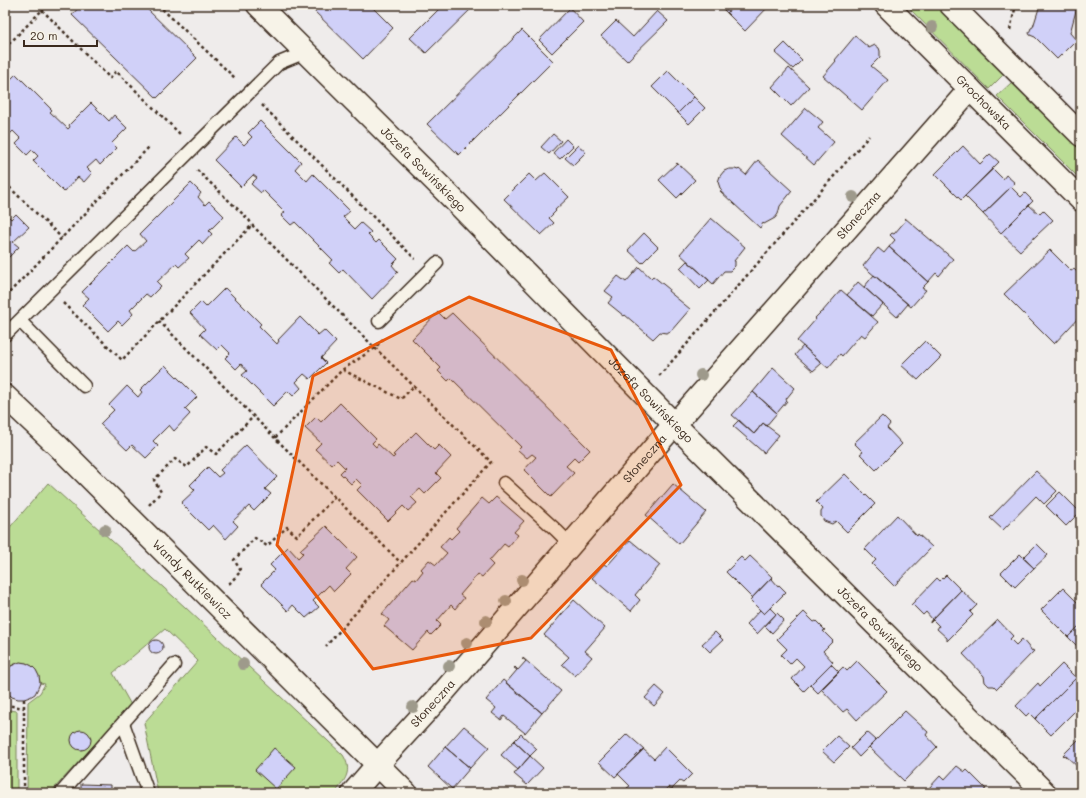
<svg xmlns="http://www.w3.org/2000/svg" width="1086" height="798" font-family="Mali,sans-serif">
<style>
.green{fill:#bbdc95;stroke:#7b835a}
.building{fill:#d0d0f8;stroke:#3b2a1e}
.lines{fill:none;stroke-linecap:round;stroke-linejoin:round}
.service-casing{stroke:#3b2a1e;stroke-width:15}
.minor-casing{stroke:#3b2a1e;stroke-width:25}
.tertiary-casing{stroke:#3b2a1e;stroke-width:25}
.path{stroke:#3b2a1e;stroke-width:2.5;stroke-dasharray:3 3;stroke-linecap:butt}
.service{stroke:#f7f3e8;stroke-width:12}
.minor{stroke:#f7f3e8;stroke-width:22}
.tertiary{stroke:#f7f3e8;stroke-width:22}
.tree{fill:#9e9a8b}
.marked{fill:#e8590c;fill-opacity:0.2;stroke:#e8590c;stroke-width:3;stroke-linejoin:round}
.labels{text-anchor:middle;stroke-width:3;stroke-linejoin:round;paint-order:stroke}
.street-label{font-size:12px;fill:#3b2a1e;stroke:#f7f3e8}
</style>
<rect width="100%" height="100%" fill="#efeceb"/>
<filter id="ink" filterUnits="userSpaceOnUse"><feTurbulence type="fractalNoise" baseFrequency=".025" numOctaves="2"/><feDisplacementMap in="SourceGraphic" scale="8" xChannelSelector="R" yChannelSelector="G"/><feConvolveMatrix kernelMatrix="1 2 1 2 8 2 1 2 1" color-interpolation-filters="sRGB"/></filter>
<g filter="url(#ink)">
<!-- green -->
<path class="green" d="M906 5H935L1004 74 989 89Z
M1012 82 1081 151V180L997 96Z
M48 483 185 607 343 755C353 771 345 780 335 793H158L144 723 198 661 165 629 113 673 131 705 50 793H27L28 702 40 693 45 684 40 683C38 662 17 655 5 672V533Z
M9 710 17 711V793H5V711Z"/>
<!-- building -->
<path class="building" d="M5 5H8L10 6 5 11Z
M81 5H143L197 58 157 98 72 15Z
M308 5H370L393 28 363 59Z
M443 5H475L426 53 410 38Z
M719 5H735L727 13Z
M735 5H770L745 31 727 13Z
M1040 5H1069L1077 7 1070 33 1076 40 1057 59 1035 37 1030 35 1029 33 1031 28 1033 27Z
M570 8 583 22 552 53 539 40Z
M657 11 668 21 627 61 601 36 616 21 633 37Z
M522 30 553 61 459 155 427 124Z
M855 36 869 48 875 45 879 48 880 51V57L871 66 888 80 862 110 823 76 836 61 835 60Z
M785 43 802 60 793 69 775 53Z
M789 68 809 87 791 106 772 87Z
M668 71 694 97 678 113 652 87Z
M16 74 52 110 50 112 68 129 70 127 69 125 91 103 109 121 114 115 127 128 112 143 117 148 100 165 96 160 87 168 92 173 84 182 78 177 64 192 33 161 38 156 32 150 27 155 16 144 21 139 13 131 8 136 5 133V85Z
M694 97 705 108 689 124 678 113Z
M806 108 823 122 818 128 834 142 814 165 782 136Z
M260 121 301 162 295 169 307 181 313 174 350 211 343 217 355 229 361 223 371 232 368 235 376 243 379 240 398 259 392 265 398 272 372 299 343 269 339 273 329 263 333 260 295 222 291 225 281 215 285 212 263 190 261 193 251 184 257 178 253 175 241 187 214 160 236 137 244 145 252 137 248 133Z
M553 134 561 141 549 154 541 147Z
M566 139 573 146 560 159 553 153Z
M578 145 586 152 573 165 565 158Z
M963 146 980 164 990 154 999 162 961 200 935 174Z
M758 160 792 191 780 206 778 214 775 218 764 224 763 223 760 228 720 191 722 190 720 188 718 182 720 176 724 171 729 169H735L738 170 739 169 746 175Z
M677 163 695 180 677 198 659 180Z
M993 169 1003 179 1006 175 1015 183 983 214 965 196Z
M545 173 569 197 555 210 556 211 549 218 554 223 541 235 504 199 529 174 536 181Z
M191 183 201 193 198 197 205 205 209 201 224 216 209 231 212 234 203 244 199 240 185 254 189 258 179 267 176 264 157 282 161 286 150 297 146 294 130 310 133 314 122 325 118 321 108 331 82 305 89 298 82 292 128 246 134 252 146 241 140 234Z
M1011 187 1021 197 1025 193 1033 201 1001 233 983 214Z
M1029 205 1039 214 1043 210 1053 220 1020 251 1001 233Z
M5 213 11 219 16 214 29 227 13 242 19 247 5 261Z
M711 218 745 247 734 261H735V266L730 271H724L713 284 680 254Z
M905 218 953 259 939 276 936 273 928 282 889 247 895 240 890 235 892 233 894 234 906 220 904 219Z
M644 233 658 247 642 263 628 250Z
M889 247 928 282 922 288 926 290 911 307 863 266 878 248 884 253Z
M1050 250 1071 271 1074 269 1081 276V315L1054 344 1004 294Z
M687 261 709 280 700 289 680 268Z
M639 267 651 278 653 276 669 289 668 291 690 309 671 331 666 333 660 332 653 339 625 315 624 316 608 303 613 297 605 291 618 276 626 282Z
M874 275 908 304 897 317 864 287Z
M858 282 883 304 872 316 847 295Z
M225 288 261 324 259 326 277 344 279 341 278 340 300 317 318 335 324 330 336 342 321 358 326 363 310 379 304 374 296 382 301 388 293 396 288 391 273 406 242 375 247 371 241 364 236 369 225 358 230 353 222 345 217 350 200 334 205 329 190 313 201 302 206 307Z
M841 290 878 322 865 337 861 334 842 356 840 354 828 368 797 341 816 319 815 318 821 312H822Z
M438 312 445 319 452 313 590 450 578 462 574 458 566 466 574 473 551 497 524 470 536 457 532 454 527 458 518 450 521 447 451 378 448 381 438 371 441 368 412 339Z
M925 341 941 357 918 380 901 365Z
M803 346 822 363 813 371 795 355Z
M165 365 197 397 185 409 190 414 174 431 169 425 153 441 158 446 146 458 132 445 127 450 100 424 114 410 109 405 127 386 138 397 142 392 140 390Z
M773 368 795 388 786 399 787 401 777 413 753 392Z
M753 392 777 413 766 426 763 423 754 434 732 415Z
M340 403 376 439 372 443 376 447 378 444 393 458 395 456 393 455 416 432 434 450 439 445 451 457 436 473 441 478 425 494 420 489 411 497 417 503 408 511 403 506 388 521 357 490 362 485 356 479 351 484 340 473 345 468 337 460 332 465 315 449 321 443 305 428 316 417 321 422Z
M882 416 890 424 887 428 902 444 876 470 860 454 863 452 854 443Z
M739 420 754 434 763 423 779 435 764 453 733 426Z
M246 445 277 477 265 489 271 494 254 511 249 506 233 521 238 526 226 539 213 525 208 530 181 503 195 490 190 485 208 467 218 477 223 473 220 470Z
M1036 471 1057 491 1044 504 1036 496 1003 530 990 518Z
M845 474 875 504 847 532 836 521 832 524 824 521 821 516V512L823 509 816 502Z
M673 484 706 512 679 544 646 515Z
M1060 492 1080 512 1066 526 1046 506Z
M496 497 524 521 514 532 518 535 508 547 504 544 489 561 493 565 482 577 478 574 460 595 464 598 455 609 451 605 437 621 441 625 431 635 428 632 412 650 384 626 389 620 382 614 413 578 416 580 423 571 421 569 429 560 436 565 447 553 440 547 449 537 451 539 459 531 456 528 482 498 489 504Z
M897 515 917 536 918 534 932 547 894 586 872 564 876 560 865 549Z
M326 526 357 557 346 569 351 574 334 591 329 585 313 601 319 607 306 618 293 605 288 611 261 584 275 570 270 565 288 547 298 558 303 553 300 550Z
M630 540 660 565 635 595 640 600 631 611 592 578 604 564 607 566Z
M1037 544 1048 555 1034 568 1023 558Z
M1020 554 1034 568 1015 587 1001 573Z
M750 556 772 577 752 598 726 572 741 557 745 561Z
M946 575 961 590 930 622 932 619 926 612 923 615 913 605 912 606 911 605 937 578 940 581Z
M772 577 773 578 772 579 778 586 779 585 786 592 764 614 750 600Z
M1063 588 1081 606V624L1068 637 1041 610Z
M961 590 977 605 970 612 973 615 947 641V638L937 629 939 626 933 620 930 623V622Z
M574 600 605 628 585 651 592 657 575 676 562 664 569 657 544 635Z
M770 608 776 614 757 634 747 624 760 610 764 614Z
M804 612 814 622 816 621 825 630 823 631 833 641 823 651 833 662 804 691 792 679 804 666 796 658 790 664 781 655 787 649 777 639Z
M777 613 784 620 772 633 765 626Z
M998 620 1013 636 1010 639 1016 645 1022 639 1032 651V650L1034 651 997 689 994 686H989L985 682 984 676 963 654Z
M1081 624V650L1068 637Z
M715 632 723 640 710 652 702 644Z
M149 647a7 7 0 1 1 14 0a7 7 0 1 1-14 0Z
M522 658H523L561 691 542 713 506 683 517 670 514 668 515 667 518 670 526 661Z
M857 661 887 691 857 720 847 709 843 712 821 689 843 667 847 671Z
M20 662 26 663 32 666 36 670 39 676 40 683 38 688 35 694 30 697 24 699H18L12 697 5 690V672L9 667Z
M831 664 839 672 818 693 810 685Z
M1062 664 1076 678 1035 719 1029 713 1026 716 1016 706 1038 683 1040 686Z
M1076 678 1081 682V705L1051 735 1035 719Z
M503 680 542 713 525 733 504 716 501 720 492 713 496 708 486 700Z
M656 686 665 694 654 706 645 698Z
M905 711 928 732 926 735 937 747 904 781 869 747Z
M464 726 489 747 470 768 445 747Z
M71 740a10 10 0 1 1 20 0a10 10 0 1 1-20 0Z
M867 732 876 740 859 757 851 748Z
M521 734 537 749 530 756 514 741Z
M627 734 644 749 615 777 599 762Z
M837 736 849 747 834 762 822 751Z
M1081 737V769L1079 771 1078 770 1079 768 1065 755 1064 756 1063 755Z
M514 741 530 756 518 770 501 755Z
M445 747 470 768 452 789 428 767Z
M665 747 692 774 683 783 680 781 672 789 668 787 662 793H632L627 788 630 786 618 774 643 749 654 759Z
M274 748 296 767 276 789 255 770Z
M530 756 543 768 527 785 514 774Z
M957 766 965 772 967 770 986 789 984 790 987 793H934L929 788 940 776 944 780Z
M81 784 111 785V793H81Z"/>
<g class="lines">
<!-- service casing -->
<g class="service-casing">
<path id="service" d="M20 321 84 386
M379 321 437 263
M5 335 279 63 306 52
M504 483 556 530 571 545
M123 723 148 793
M61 793 174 665"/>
</g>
<!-- minor casing -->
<g class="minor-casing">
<g id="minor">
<path id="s1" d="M258 5 449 195 675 425 1045 793"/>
<path id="s2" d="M5 396 58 446 406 793"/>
<path id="s3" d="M353 793 378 764 441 695 667 433 970 89"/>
</g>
</g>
<!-- tertiary casing -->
<g class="tertiary-casing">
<g id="tertiary">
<path id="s4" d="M886 5 1081 200"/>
<path d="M951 5 1081 135"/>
</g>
</g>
<!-- path -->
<path class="path" d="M158 5 236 79
M42 10 110 78 116 71 180 134
M1010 30 1016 5
M5 48 47 5
M262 105 415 259
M197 170 249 220 252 225 375 348 491 462 326 646
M5 183 62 238
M5 297 150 146
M63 303 122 360 252 225
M159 321 275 438
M383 339 375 348 342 370 275 438 401 563
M343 370 401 399 414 386
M659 376 869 136
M149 505 161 492 154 480 175 459 187 467 206 447 216 454 254 416
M229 584 241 571 234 560 255 538 267 546 287 527 297 536 335 497
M24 699V793
M5 706 7 705 24 708"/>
<!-- service -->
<use href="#service" class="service"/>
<!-- minor -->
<use href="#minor" class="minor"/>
<!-- tertiary -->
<use href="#tertiary" class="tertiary"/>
</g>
<!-- trees -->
<g class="tree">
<circle cx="932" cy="27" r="6"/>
<circle cx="853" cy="197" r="6"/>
<circle cx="701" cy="375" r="6"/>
<circle cx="105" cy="530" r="6"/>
<circle cx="522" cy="580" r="6"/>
<circle cx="506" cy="601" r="6"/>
<circle cx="486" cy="621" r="6"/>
<circle cx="467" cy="643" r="6"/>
<circle cx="243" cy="664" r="6"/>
<circle cx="449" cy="666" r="6"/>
<circle cx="413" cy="707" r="6"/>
</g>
</g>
<!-- marked area -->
<path class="marked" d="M469 297 611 350 681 485 531 638 373 669 277 545 313 376Z"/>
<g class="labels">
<!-- street labels -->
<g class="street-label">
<text dy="4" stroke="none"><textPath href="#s4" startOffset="138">Grochowska</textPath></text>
<text dy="4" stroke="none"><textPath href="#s1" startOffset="233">Józefa Sowińskiego</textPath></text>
<text dy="4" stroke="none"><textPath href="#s3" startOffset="768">Słoneczna</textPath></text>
<text dy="4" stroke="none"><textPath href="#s1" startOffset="557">Józefa Sowińskiego</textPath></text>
<text dy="4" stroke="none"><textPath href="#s3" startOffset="444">Słoneczna</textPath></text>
<text dy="4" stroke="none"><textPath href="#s2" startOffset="262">Wandy Rutkiewicz</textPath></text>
<text dy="4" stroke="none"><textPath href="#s1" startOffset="881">Józefa Sowińskiego</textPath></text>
<text dy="4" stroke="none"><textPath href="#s3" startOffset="120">Słoneczna</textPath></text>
</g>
</g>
<!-- margin -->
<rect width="1086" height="798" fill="none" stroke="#f7f3e8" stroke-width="20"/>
<rect x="10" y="10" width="1066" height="778" fill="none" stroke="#3b2a1e" stroke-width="1.5" filter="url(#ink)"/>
<!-- scale -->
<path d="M24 40v6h73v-6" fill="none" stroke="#3b2a1e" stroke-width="2"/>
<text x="30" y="40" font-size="12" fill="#3b2a1e" stroke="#f7f3e8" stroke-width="3" paint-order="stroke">20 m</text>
</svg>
